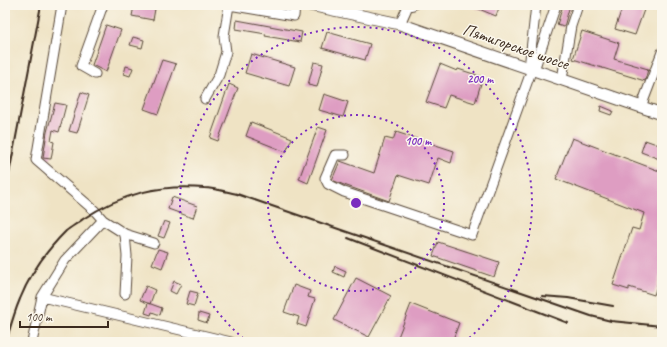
<svg xmlns="http://www.w3.org/2000/svg" width="667" height="347" font-family="Caveat,sans-serif">
<style>
.building{fill:#de9dc2}
.lines{fill:none;stroke-linecap:round;stroke-linejoin:round}
.minor-casing{stroke:#564637;stroke-width:11}
.major-casing{stroke:#564637;stroke-width:13}
.minor{stroke:#fff;stroke-width:9}
.major{stroke:#fff;stroke-width:11}
.rail{stroke:#3b2a1e;stroke-width:2}
.ring{fill:none;stroke:#7b2cbf;stroke-width:2;stroke-dasharray:2 4}
.labels{text-anchor:middle;stroke-width:3;stroke-linejoin:round;paint-order:stroke}
.street-label{font-size:17px;fill:#3b2a1e;stroke:#fbf7ec}
.centre{fill:#7b2cbf;stroke:#fbf7ec;stroke-width:2}
.ring-label{font-size:12px;text-anchor:middle;font-weight:bold;fill:#7b2cbf;stroke:#fbf7ec;stroke-width:3;stroke-linejoin:round;paint-order:stroke}
</style>
<rect width="100%" height="100%" fill="#fbf7ec"/>
<filter id="ink" filterUnits="userSpaceOnUse"><feTurbulence type="fractalNoise" baseFrequency=".025" numOctaves="2"/><feDisplacementMap in="SourceGraphic" scale="8" xChannelSelector="R" yChannelSelector="G"/><feConvolveMatrix kernelMatrix="1 2 1 2 8 2 1 2 1" color-interpolation-filters="sRGB"/></filter>
<filter id="wash" filterUnits="userSpaceOnUse"><feTurbulence type="fractalNoise" baseFrequency=".012" numOctaves="4" result="noise"/><feDisplacementMap in="SourceGraphic" scale="16" xChannelSelector="R" yChannelSelector="G"/><feGaussianBlur stdDeviation="0.9" result="paint"/><feColorMatrix in="noise" values="0 0 0 0 0 0 0 0 0 0 0 0 0 0 0 0 0 1.4 0 .05"/><feComposite in="paint" operator="in"/></filter>
<g filter="url(#wash)">
<rect width="100%" height="100%" fill="#efe3c4"/>
<g id="blocks">
<!-- building -->
<path class="building" d="M469 5H500L496 16Z
M563 5H570L564 27 557 25Z
M623 5H639L645 7 635 35 615 29Z
M134 6 155 9 153 20 132 16Z
M237 20 302 32 300 42 265 36 266 34 236 29Z
M106 25 121 30 106 72 92 65Z
M582 31 619 43 614 59 648 69 645 81 573 59Z
M327 32 370 44 365 60 322 48Z
M133 37 144 40 142 48 130 45Z
M251 54 295 67 289 86 245 73Z
M162 60 176 64 158 114 144 109Z
M314 62 323 64 317 87 308 85Z
M440 64 457 71 458 69 483 77 475 103 449 95 444 108 426 102Z
M126 66 133 68 130 76 124 74Z
M229 84 238 88 218 141 210 138Z
M81 92 89 95 77 133 69 131Z
M324 94 348 102 343 117 319 110Z
M55 103 66 105 59 132 53 130 51 141 54 142 51 159 43 158 47 132Z
M601 106 613 111 611 115 600 111Z
M251 122 292 138 286 152 246 136Z
M318 127 327 130 308 183 299 179Z
M396 132 454 151 451 163 438 158 429 185 398 175 389 201 344 185 332 180 340 161 374 173 385 138 393 140Z
M572 138 662 172V270L654 295 629 287V290L613 285 632 228 639 230 644 213 556 179Z
M645 140 662 146V160L641 152Z
M172 197 197 206 193 218 168 209Z
M164 221 170 223 164 238 158 236Z
M438 242 499 262 494 277 433 256Z
M158 249 168 252 162 268 152 264Z
M335 266 346 271 344 277 333 272Z
M356 278 391 296 369 337 334 320Z
M174 281 181 284 176 294 170 291Z
M294 285 310 291 308 297 315 299 306 327 297 324 299 317 284 312Z
M146 286 155 290 150 304 140 300Z
M190 291 198 293 194 306 186 304Z
M148 303 162 308 160 315 152 312 151 315 145 313Z
M411 304 459 323 452 342H396Z
M199 313 209 316 207 323 198 320Z"/>
</g>
</g>
<g filter="url(#ink)">
<use href="#blocks" fill-opacity="0" stroke="#564637" stroke-width="1"/>
<g class="lines">
<!-- minor casing -->
<g class="minor-casing">
<path id="minor" d="M62 5 36 160 95 211 103 220 125 234 154 243
M400 24 408 6 413 5
M529 68 536 5
M534 70 556 5
M95 74 81 66 103 5
M562 79 571 26 578 5
M205 99 219 75 226 52 224 36 229 5 294 16 295 5
M641 107 662 52
M345 155H335L325 178 328 184 344 192 472 235 532 69
M125 234 127 256 125 294
M42 297 231 342
M32 342 42 297 65 260 103 220"/>
</g>
<!-- major casing -->
<g class="major-casing">
<path id="major" d="M310 5 400 24 662 114"/>
</g>
<!-- minor -->
<use href="#minor" class="minor"/>
<!-- major -->
<use href="#major" class="major"/>
<!-- rail -->
<path class="rail" d="M5 195 41 5
M348 238 568 323
M542 296 568 298 613 306
M6 342C10 328 14 313 20 299 30 274 47 250 66 231 71 227 78 223 83 219 121 194 159 184 204 188 215 188 226 192 237 194L591 316 611 321 662 326"/>
</g>
</g>
<!-- distance rings -->
<g class="ring">
<circle cx="356" cy="203" r="88"/>
<path d="M248 342A176 176 0 1 1 464 342"/>
</g>
<g class="labels">
<!-- street labels -->
<g class="street-label">
<text transform="translate(516 46) rotate(19)" y="6">Пятигорское шоссе</text>
</g>
</g>
<circle cx="356" cy="203" r="6" class="centre"/>
<g class="ring-label">
<text x="480" y="83">200 m</text>
<text x="418" y="145">100 m</text>
</g>
<!-- margin -->
<rect width="667" height="347" fill="none" stroke="#fbf7ec" stroke-width="20"/>
<!-- scale -->
<path d="M20 321v6h88v-6" fill="none" stroke="#3b2a1e" stroke-width="2"/>
<text x="26" y="321" font-size="12" fill="#3b2a1e" stroke="#fbf7ec" stroke-width="3" paint-order="stroke">100 m</text>
</svg>
